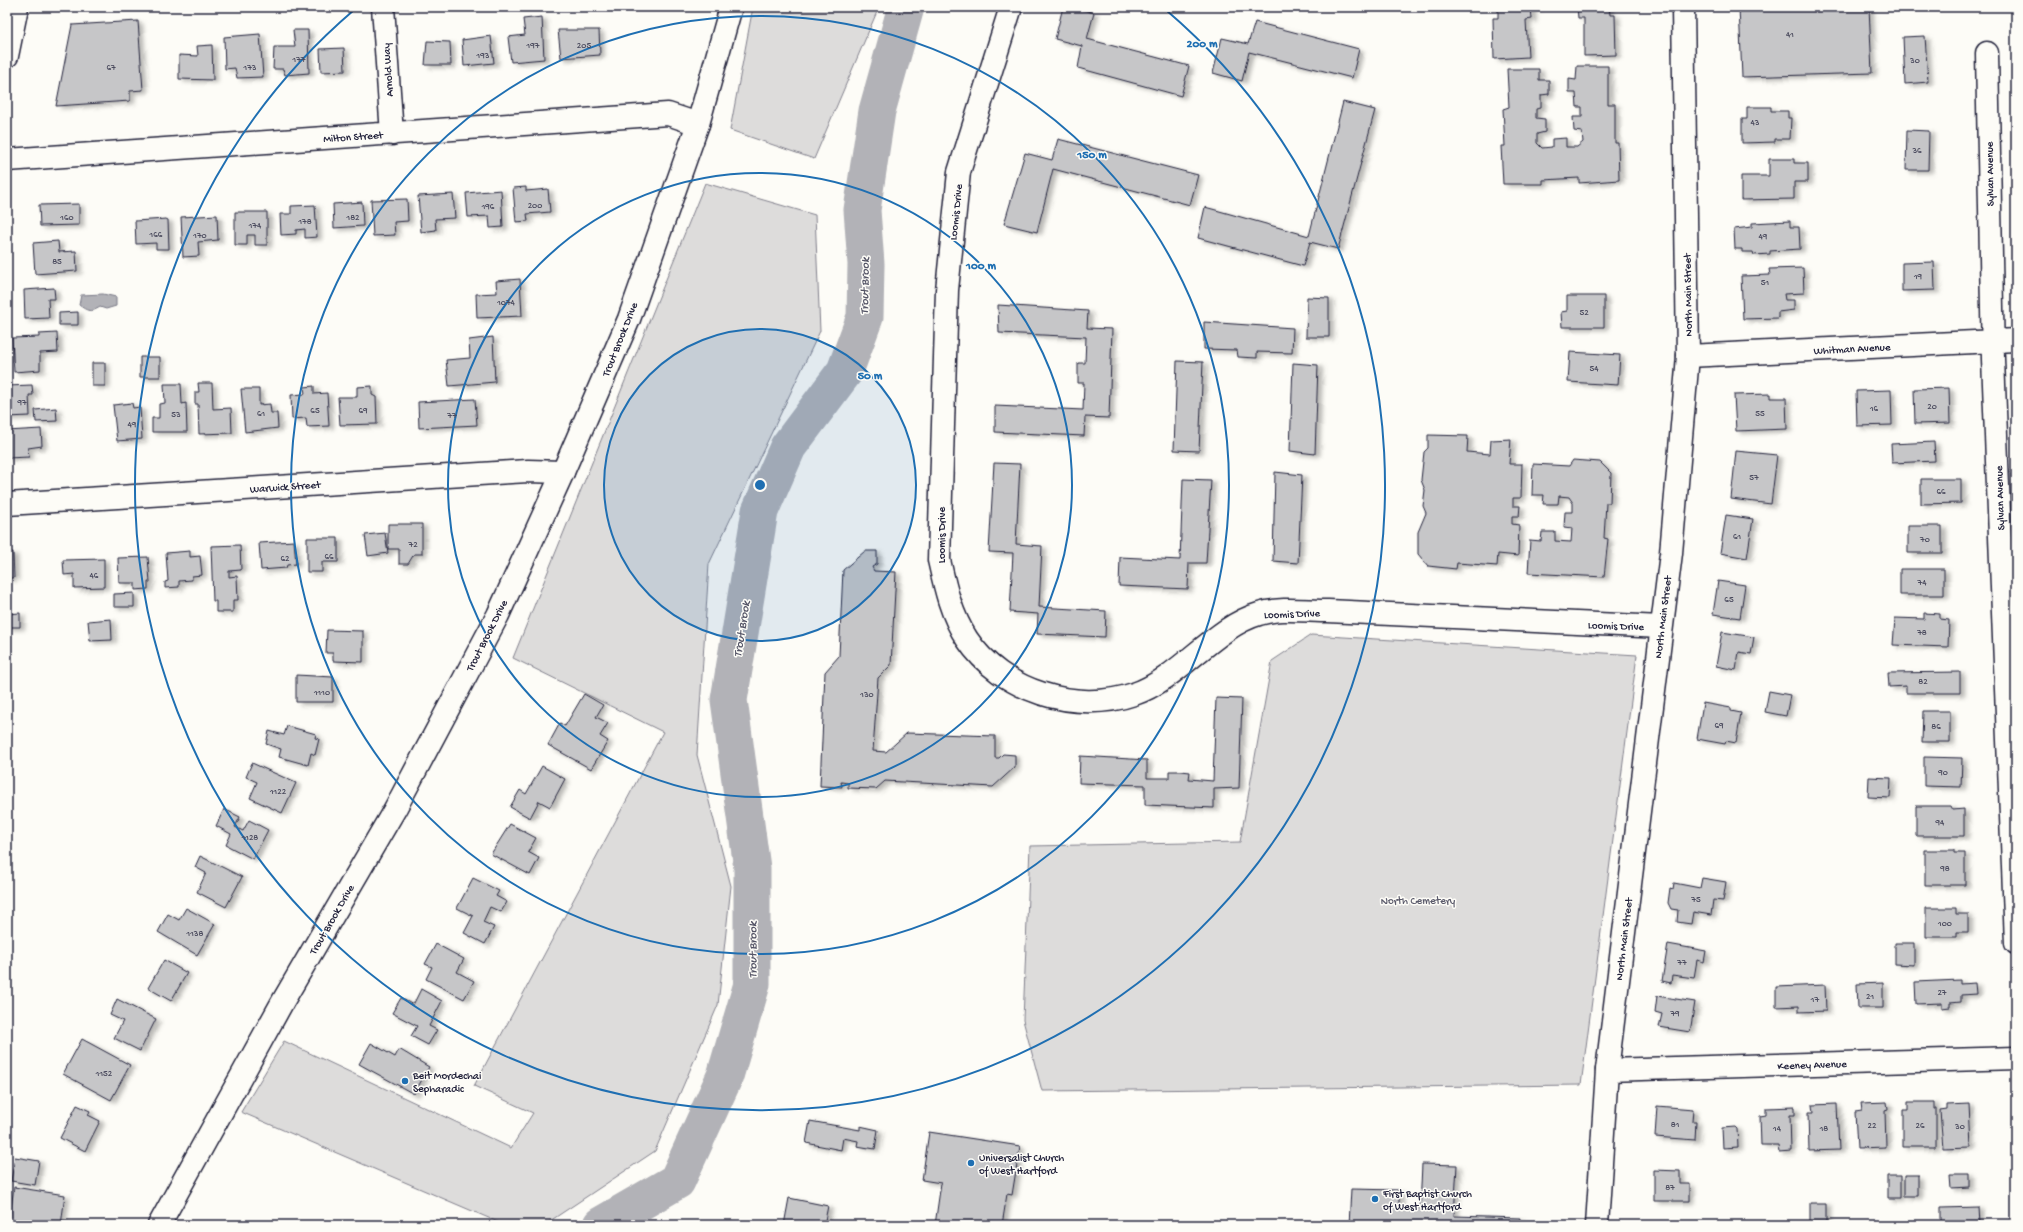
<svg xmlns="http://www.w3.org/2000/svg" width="2023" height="1232" font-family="'Gochi Hand',sans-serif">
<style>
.green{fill:#dddcdb;stroke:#807f8b}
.water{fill:#b2b2b7;stroke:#787885}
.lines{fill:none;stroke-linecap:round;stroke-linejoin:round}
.river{stroke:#b2b2b7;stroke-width:37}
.building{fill:#c6c6c8;stroke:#22223b;filter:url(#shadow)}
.minor-casing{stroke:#22223b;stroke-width:25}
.major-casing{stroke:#22223b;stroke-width:25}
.minor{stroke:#fdfcf7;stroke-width:22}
.major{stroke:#fdfcf7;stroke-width:22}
.ring{fill:none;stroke:#1f6fb2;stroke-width:2}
.poi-dot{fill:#1f6fb2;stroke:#fdfcf7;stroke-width:1.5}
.labels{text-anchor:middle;stroke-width:3;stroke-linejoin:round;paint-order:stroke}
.number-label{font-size:9px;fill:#4b4b5e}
.street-label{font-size:11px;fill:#22223b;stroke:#fdfcf7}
.park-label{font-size:11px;fill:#5a5a6b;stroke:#fdfcf7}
.poi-label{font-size:11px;fill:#22223b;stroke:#fdfcf7;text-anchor:start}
.water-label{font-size:12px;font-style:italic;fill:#545466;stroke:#fdfcf7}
.centre{fill:#1f6fb2;stroke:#fdfcf7;stroke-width:2}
.ring-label{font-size:12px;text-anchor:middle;font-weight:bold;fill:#1f6fb2;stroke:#fdfcf7;stroke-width:3;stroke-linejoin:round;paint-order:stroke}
</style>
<defs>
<filter id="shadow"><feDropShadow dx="4.5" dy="2.5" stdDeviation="2" flood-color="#0004"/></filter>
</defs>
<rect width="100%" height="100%" fill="#fdfcf7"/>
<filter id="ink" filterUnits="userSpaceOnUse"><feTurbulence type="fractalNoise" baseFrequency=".025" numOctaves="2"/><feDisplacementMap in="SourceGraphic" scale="8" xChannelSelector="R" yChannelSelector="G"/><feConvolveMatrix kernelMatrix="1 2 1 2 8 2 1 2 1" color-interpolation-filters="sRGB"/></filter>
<g filter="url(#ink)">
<!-- green -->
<path class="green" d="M753 7H879L814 159 730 130Z
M705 183 815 215 820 331 709 564 697 755 731 886 718 1005 655 1151 544 1225H505L241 1112 284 1041 511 1148 533 1113 474 1086 663 732 513 658Z
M1311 635 1637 655 1581 1085 1042 1091 1023 1020 1030 846 1240 842 1272 661Z"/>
<!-- water -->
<path class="water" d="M103 294 116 297V306L106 309 100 307C91 313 87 311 79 305L81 295Z"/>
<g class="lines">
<!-- river -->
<path class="river" d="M601 1225 677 1181 725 1076 752 984V868L729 700 760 511 788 447 845 371 865 317 866 264 862 210 877 111 906 7"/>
</g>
<!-- building -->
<path class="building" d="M1063 7H1073L1094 13 1087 39 1189 66 1181 96 1078 68 1082 46 1055 39Z
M1498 7H1538L1531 8 1532 19 1526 20 1528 57 1494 59 1493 18H1498Z
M1577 7H1609L1610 15H1615L1616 55 1584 56V18H1578Z
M1739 7H1869L1872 73 1742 77Z
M542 17 544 59 511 62 508 37 525 35 523 19Z
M138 21 143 90 130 91V101L56 106 72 25Z
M1255 22 1359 49 1352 78 1249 52 1242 81 1213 73 1222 38 1248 44Z
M293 30H308L309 73 285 75 283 69H273L274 47H295Z
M558 30H599L600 55 561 58Z
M260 34 263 77 237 78 235 68 225 69 224 37Z
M491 36 494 63 464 66 462 40Z
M1925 36 1928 82 1905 84 1903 37Z
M427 41 450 42 451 65H425Z
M212 45 213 80 179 79V55L198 56 197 46Z
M344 48 345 71 321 72 320 49Z
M1577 66H1608V104H1615V143H1618L1619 180 1579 183V178L1543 180V184H1503L1501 146H1505L1503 109 1509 107 1507 69H1539V80H1549V94L1541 95V108L1536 109V118L1545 119V132L1537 134V143L1542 148 1552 147V139L1566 138V147H1577L1583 142 1582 132 1574 131 1573 117H1582V107H1577L1576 93H1569V79L1576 80Z
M1343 102 1375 110 1338 249 1310 242 1303 266 1198 238 1205 207 1309 236Z
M1747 107H1771V111H1788V118H1791L1790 139H1775V142L1742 143V119H1747Z
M1907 130 1929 131 1928 170H1906Z
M1058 139 1198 175 1190 205 1053 169 1037 232 1004 224 1025 153 1052 160Z
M1769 159H1794V163H1808V182H1794V199L1741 200V176H1769Z
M526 187V191L548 189 550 212 527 214 528 221 516 222 513 188Z
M501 190 503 227 490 228 489 216 468 217 466 193Z
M453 194 455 218 435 219 436 230 421 232 418 196Z
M407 199 408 221 394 222 395 235 373 236 371 200Z
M362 202 363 226 334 228 333 204Z
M79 204V225L40 226 39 205Z
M315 205 317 237 305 238V229L296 230V234L281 235 280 214H291V206Z
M235 212H267V245H255V235H247V245H235Z
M217 215 218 240 198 242 199 256 183 257 181 217Z
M166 219 168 220 169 249H156V243L136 244 135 221Z
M1790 221V227H1799L1800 249 1770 251V254L1754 255 1753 252H1742V249H1735L1734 229 1752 227V223Z
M58 241 59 252 76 251 77 271 35 274 33 243Z
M1934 262 1935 290 1902 291V263Z
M1803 268 1804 293 1784 294 1785 300H1794V310L1778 312V318L1743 319 1741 276 1770 275 1769 269Z
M520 279 522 316 477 318 476 294 497 293 496 281Z
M54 288 55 299H48L49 318 25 319 24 290Z
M1567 296H1604V327H1562L1561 312 1567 311Z
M1307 297 1329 298V337H1306Z
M998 305 1088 311 1087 328 1112 329 1109 418 1085 417 1084 436 995 432V406L1083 410 1084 383H1078V363H1085L1086 337 999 333Z
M78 312V325H59V313Z
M1204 322 1293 328 1292 353 1257 352V358L1238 357 1237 350 1204 349Z
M57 333 58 352 40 353V370L14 372 12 338 39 337V334Z
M493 337 495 382 449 386 446 360 470 358 469 340Z
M1570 352 1620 355 1618 385 1568 382Z
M140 357H160V377H140Z
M1177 361 1203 362 1199 451 1174 450Z
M92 363H105V386H92Z
M1293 363 1318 365 1315 454 1290 451Z
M198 383H212L213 409 231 408 232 433 199 434 198 404H195V392H199Z
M164 384H181L182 404 186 403 187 432H152V418H159V404L165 403Z
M32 385 33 395H29L30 416 7 417V386Z
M314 386V394L327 393 329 426 307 427 306 418 292 419 291 395 305 394 304 387Z
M372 386V395L376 397 377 424 340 425 338 397H357V387Z
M1949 388 1950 423 1915 424 1914 389Z
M241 389H259V405L270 404 271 413H277L278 428 245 432Z
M1891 390 1892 425 1857 426 1856 391Z
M1770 394V398H1786L1787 429 1736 431 1734 395Z
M475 399 477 425 419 428 418 402Z
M132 403 133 408 140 407 142 439 117 441 113 405Z
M56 408 57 421 36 422 35 410Z
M41 429 42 446 28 448 29 457 7 458V431Z
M1428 435 1468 436 1467 452 1490 454 1491 440 1511 439 1509 464H1522L1521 498H1513V506H1520L1519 516H1512V524L1519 525 1518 556 1498 554 1497 566 1457 563 1456 569 1428 566 1418 554V532L1426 513 1423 506 1425 490 1421 480 1424 452 1428 448Z
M1934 442 1935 461 1892 463 1891 444Z
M1736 451 1777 455 1771 504 1731 499Z
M1573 460 1600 462 1611 473 1610 503H1606L1604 538 1608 539 1604 577 1528 573 1530 540 1541 541 1542 532H1555V541L1571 542 1572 528 1564 527 1565 512H1573V503L1569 497 1559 496 1558 504H1543L1544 495H1532L1533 464 1569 466Z
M994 463 1020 464 1016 544 1042 546 1039 607 1106 611 1105 637 1037 634 1038 614 1010 612 1013 553 989 552Z
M1275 472 1302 475 1298 563 1273 561Z
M1183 479 1211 480 1206 563H1189L1188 589 1119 586 1120 557 1180 560Z
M1921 479H1961V503L1921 504Z
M1726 515 1753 519 1747 558 1720 553Z
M388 524H422V554H414L408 564H399V549H388Z
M1908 526H1942V553H1908Z
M385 533 388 553 368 556 365 535Z
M307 538H338V562H322V572H307Z
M294 541 296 564 287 565 286 568 261 570 259 543Z
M240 545 241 570 229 571V577L237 576 238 600H233V612H216V601H213L211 546Z
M190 551V557L200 556 202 575 192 576V580L179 581V587L165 588V582L168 581 166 553Z
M865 551H877V564L872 567 874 571 896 572 891 665 878 678 873 751 886 752 907 733 995 736V758H999L1003 754 1015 755V767L993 787 885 781 876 789 848 788V783L841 782 842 787 820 786 825 672 839 656 843 570Z
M13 552 14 578H7V553Z
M148 557 150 582H148V589L135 590V583H119L118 558Z
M104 559V587L74 588V574L64 575 63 560Z
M1900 569H1944V595H1900Z
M1718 581 1745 585 1740 618 1713 614Z
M134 593V607H114V594Z
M20 613V627H7V614Z
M1924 613 1940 614V619L1949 620 1948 647 1893 645 1895 618 1924 619Z
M111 619 112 640 90 641 88 621Z
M327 630 363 631V662L333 661V653H326Z
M1722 632 1754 637 1751 654 1739 652 1736 670 1716 666Z
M1960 672V693H1906V686L1889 687 1888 673Z
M296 675 333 677V702H296Z
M1769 691 1790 695 1786 716 1765 712Z
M584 694 603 705 596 717 608 723 600 736 608 741 591 769 548 745 560 723 565 726Z
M1216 698 1242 699 1239 788 1214 789V808L1145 805V785L1079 783 1080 756 1147 760V778H1169V771H1181L1190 772 1189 779 1213 781Z
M1703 703 1731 708V711L1741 713 1736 743 1726 741 1725 744 1697 739Z
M1923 711H1950V742H1922Z
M287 726 316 734 315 738 319 739 315 755 311 753 308 765 279 757 281 749 266 744 269 731 284 735Z
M1924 757 1962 758 1961 787 1924 786Z
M252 763 296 783 282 813 250 798 257 782 246 777Z
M542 766 565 779 550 807 539 801 530 818 510 807 520 790 526 794Z
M1869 777 1891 778 1890 798 1868 797Z
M1916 806H1951L1953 810 1964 809V836H1916Z
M224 809 240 817 235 827 243 831 249 820 268 830 253 859 226 845 231 834 216 826Z
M510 824 536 838 528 852 539 858 530 875 491 854Z
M1925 850H1954V853H1965V885H1925Z
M200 856 242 877 226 907 197 892 206 873 195 867Z
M473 878 499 891 496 896 507 902 501 912 490 907 483 922 494 927 485 944 464 933 473 916 457 908Z
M1702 878 1726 882 1723 901 1713 900 1711 915 1693 912 1691 924 1677 922 1678 910 1671 909 1668 903 1670 888 1673 889 1674 883 1700 888Z
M186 908 215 924 197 955 158 932 168 914 179 920Z
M1926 908H1956V914H1968V932H1957V937H1926Z
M1895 943H1914V965L1895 964Z
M436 944 464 959 457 972 474 981 464 999 426 979 432 967 425 964Z
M1668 944 1706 951 1704 962 1697 960 1694 978 1672 975 1671 983 1662 981Z
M164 960 187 973 171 1001 148 988Z
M1960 980V984L1975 983 1976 994 1961 995V1002L1950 1003V1007L1942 1008V1003L1916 1004 1915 982Z
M1883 983V1008H1858L1857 984Z
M1825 985 1826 1011 1799 1012V1006L1776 1007V987Z
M421 989 442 1001 429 1026 437 1030 428 1045 411 1036 417 1026 392 1013 401 998 413 1005Z
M1657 996 1695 1002 1690 1032 1659 1027 1662 1014 1655 1012Z
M117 999 156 1019 140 1051 114 1038 123 1021 110 1015Z
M82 1039 130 1065 111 1100 63 1074Z
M371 1043 395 1057 399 1049 429 1067 414 1094 359 1064Z
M1887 1102 1888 1110 1885 1111 1886 1147 1857 1148 1855 1112 1862 1111 1861 1103Z
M1908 1102H1934V1109H1936V1147H1903V1110H1908Z
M1837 1104 1839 1150 1809 1151 1808 1113H1813L1812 1105Z
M1969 1104 1971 1147 1943 1148 1940 1111 1947 1110V1105Z
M77 1105 90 1111 88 1115 100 1121 85 1151 60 1138Z
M1657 1106 1693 1109 1692 1121H1696L1695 1140 1655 1137Z
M1795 1107V1115H1790L1791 1151 1779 1152 1778 1145H1761L1760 1116 1766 1115V1108Z
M810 1121 860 1130V1126L878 1130 875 1149 857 1146 858 1141 843 1138 841 1150 806 1143Z
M1735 1127 1737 1129 1738 1147 1723 1148 1722 1128Z
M929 1132 1020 1146 1012 1195 1007 1194 1002 1225H935L941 1183 922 1180Z
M15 1157 39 1161 35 1185 11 1181Z
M1422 1164 1457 1165 1454 1216 1520 1218 1519 1225H1349L1351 1189 1399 1190V1207L1420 1208Z
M1654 1170 1680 1171V1184H1690V1201H1654Z
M1905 1175H1918V1196H1905Z
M1949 1175H1969V1187L1950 1188Z
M1888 1176H1901V1197H1888Z
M14 1187 65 1195 61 1225H26L9 1222Z
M789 1198 828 1206 824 1225H784Z
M1810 1203H1826V1222H1810Z
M1978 1206 1979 1225H1941V1207Z"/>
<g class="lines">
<!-- minor casing -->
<g class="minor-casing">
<path id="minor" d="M383 7 392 134
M1011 7 959 172 947 290 939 560C945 587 951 615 967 639 1001 691 1076 714 1134 694 1179 679 1214 627 1259 614 1280 607 1306 611 1328 611L1661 627
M1987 53 1993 359 2016 943
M7 56 17 7
M7 160 668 114 698 124
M1688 356 2016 340
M7 504 528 471 563 472
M1607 1070 2016 1058"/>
</g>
<!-- major casing -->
<g class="major-casing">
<path id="major" d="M159 1225 283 1001 395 809 498 615 563 472 629 319 698 124 731 7
M1597 1225 1607 1070 1671 553 1688 356 1683 7"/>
</g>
<!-- minor -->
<use href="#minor" class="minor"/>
<!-- major -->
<use href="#major" class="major"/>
</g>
</g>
<!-- distance rings -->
<circle cx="760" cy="485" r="156" fill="#1f6fb2" fill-opacity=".12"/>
<g class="ring">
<circle cx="760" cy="485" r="156"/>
<circle cx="760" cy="485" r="312"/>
<circle cx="760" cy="485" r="469"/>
<path d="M1166 10A625 625 0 1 1 354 10"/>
</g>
<!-- markers -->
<g class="poi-dot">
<circle cx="405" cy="1081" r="4"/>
<circle cx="971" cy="1163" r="4"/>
<circle cx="1375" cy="1199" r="4"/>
</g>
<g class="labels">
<!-- number labels -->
<g class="number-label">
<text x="1790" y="37">41</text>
<text x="533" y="48">197</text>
<text x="584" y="48">205</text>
<text x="483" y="58">193</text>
<text x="299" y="62">177</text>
<text x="1915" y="63">30</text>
<text x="111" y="70">67</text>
<text x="250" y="70">173</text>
<text x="1755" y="125">43</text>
<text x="1917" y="153">36</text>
<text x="535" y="208">200</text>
<text x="488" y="209">196</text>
<text x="67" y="220">160</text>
<text x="353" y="220">182</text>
<text x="305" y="224">178</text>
<text x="255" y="228">174</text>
<text x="156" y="237">166</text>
<text x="200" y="238">170</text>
<text x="1763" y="239">49</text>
<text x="57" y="264">85</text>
<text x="1918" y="279">19</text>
<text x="1765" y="285">51</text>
<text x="506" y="305">1074</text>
<text x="1584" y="315">52</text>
<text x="1594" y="371">54</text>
<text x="22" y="405">97</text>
<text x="1932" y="409">20</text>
<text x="1874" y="411">16</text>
<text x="315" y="413">65</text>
<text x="363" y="413">69</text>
<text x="261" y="416">61</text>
<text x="1760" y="416">55</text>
<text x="176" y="417">53</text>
<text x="452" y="418">77</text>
<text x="132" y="427">49</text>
<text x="1754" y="480">57</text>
<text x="1941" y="494">66</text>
<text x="1737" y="539">61</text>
<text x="1925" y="542">70</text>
<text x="413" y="547">72</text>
<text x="329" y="559">66</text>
<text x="285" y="561">62</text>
<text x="94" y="578">46</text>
<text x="1922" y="585">74</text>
<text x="1729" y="602">65</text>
<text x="1922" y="635">78</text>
<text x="1923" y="684">82</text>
<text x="322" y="695">1110</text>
<text x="867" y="697">130</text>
<text x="1719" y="728">69</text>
<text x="1936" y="729">86</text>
<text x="1943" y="775">90</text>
<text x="278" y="794">1122</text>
<text x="1940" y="825">94</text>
<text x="250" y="840">1128</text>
<text x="1945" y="871">98</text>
<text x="1696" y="902">75</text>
<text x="1945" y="926">100</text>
<text x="195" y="936">1138</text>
<text x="1682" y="965">77</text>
<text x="1942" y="995">27</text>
<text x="1870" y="999">21</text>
<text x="1815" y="1002">17</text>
<text x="1675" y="1016">79</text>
<text x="104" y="1076">1152</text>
<text x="1675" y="1127">81</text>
<text x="1872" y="1128">22</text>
<text x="1920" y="1128">26</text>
<text x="1960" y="1129">30</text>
<text x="1777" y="1131">14</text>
<text x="1824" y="1131">18</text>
<text x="1670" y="1190">87</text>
</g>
<!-- street labels -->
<g class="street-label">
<text transform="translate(387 70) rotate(-94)" y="4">Arnold Way</text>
<text transform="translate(353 136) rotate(-4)" y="4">Milton Street</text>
<text transform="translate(1989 174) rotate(-91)" y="4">Sylvan Avenue</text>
<text transform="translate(955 212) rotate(-84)" y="4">Loomis Drive</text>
<text transform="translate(1687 295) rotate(-91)" y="4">North Main Street</text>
<text transform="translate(619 339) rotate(-68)" y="4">Trout Brook Drive</text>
<text transform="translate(1852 348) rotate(-3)" y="4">Whitman Avenue</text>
<text transform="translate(285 486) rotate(-4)" y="4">Warwick Street</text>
<text transform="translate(1999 498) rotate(-92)" y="4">Sylvan Avenue</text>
<text transform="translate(941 535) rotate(-90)" y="4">Loomis Drive</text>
<text transform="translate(1292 613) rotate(-2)" y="4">Loomis Drive</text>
<text transform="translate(1662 617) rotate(-83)" y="4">North Main Street</text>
<text transform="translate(1616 625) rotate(2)" y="4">Loomis Drive</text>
<text transform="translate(486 635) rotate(-63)" y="4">Trout Brook Drive</text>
<text transform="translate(331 919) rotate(-60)" y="4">Trout Brook Drive</text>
<text transform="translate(1623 939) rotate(-83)" y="4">North Main Street</text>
<text transform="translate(1812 1064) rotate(-2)" y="4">Keeney Avenue</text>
</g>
<!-- park labels -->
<g class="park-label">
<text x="1418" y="904">North Cemetery</text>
</g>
<!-- poi labels -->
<g class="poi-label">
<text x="413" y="1079">Beit Mordechai<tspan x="413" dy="13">Sepharadic</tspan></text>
<text x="979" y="1161">Universalist Church<tspan x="979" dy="13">of West Hartford</tspan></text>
<text x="1383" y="1197">First Baptist Church<tspan x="1383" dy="13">of West Hartford</tspan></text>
</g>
<!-- water labels -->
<g class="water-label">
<text transform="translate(864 286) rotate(-89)" y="4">Trout Brook</text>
<text transform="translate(741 629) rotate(-81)" y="4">Trout Brook</text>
<text transform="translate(752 950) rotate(-90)" y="4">Trout Brook</text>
</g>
</g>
<circle cx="760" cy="485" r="6" class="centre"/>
<g class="ring-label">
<text x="1202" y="47">200 m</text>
<text x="1092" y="158">150 m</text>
<text x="981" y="269">100 m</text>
<text x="870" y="379">50 m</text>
</g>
<!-- margin -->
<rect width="2023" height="1232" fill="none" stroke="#fdfcf7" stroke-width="24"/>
<rect x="12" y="12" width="1999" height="1208" fill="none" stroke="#22223b" stroke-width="1.5" filter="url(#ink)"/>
</svg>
